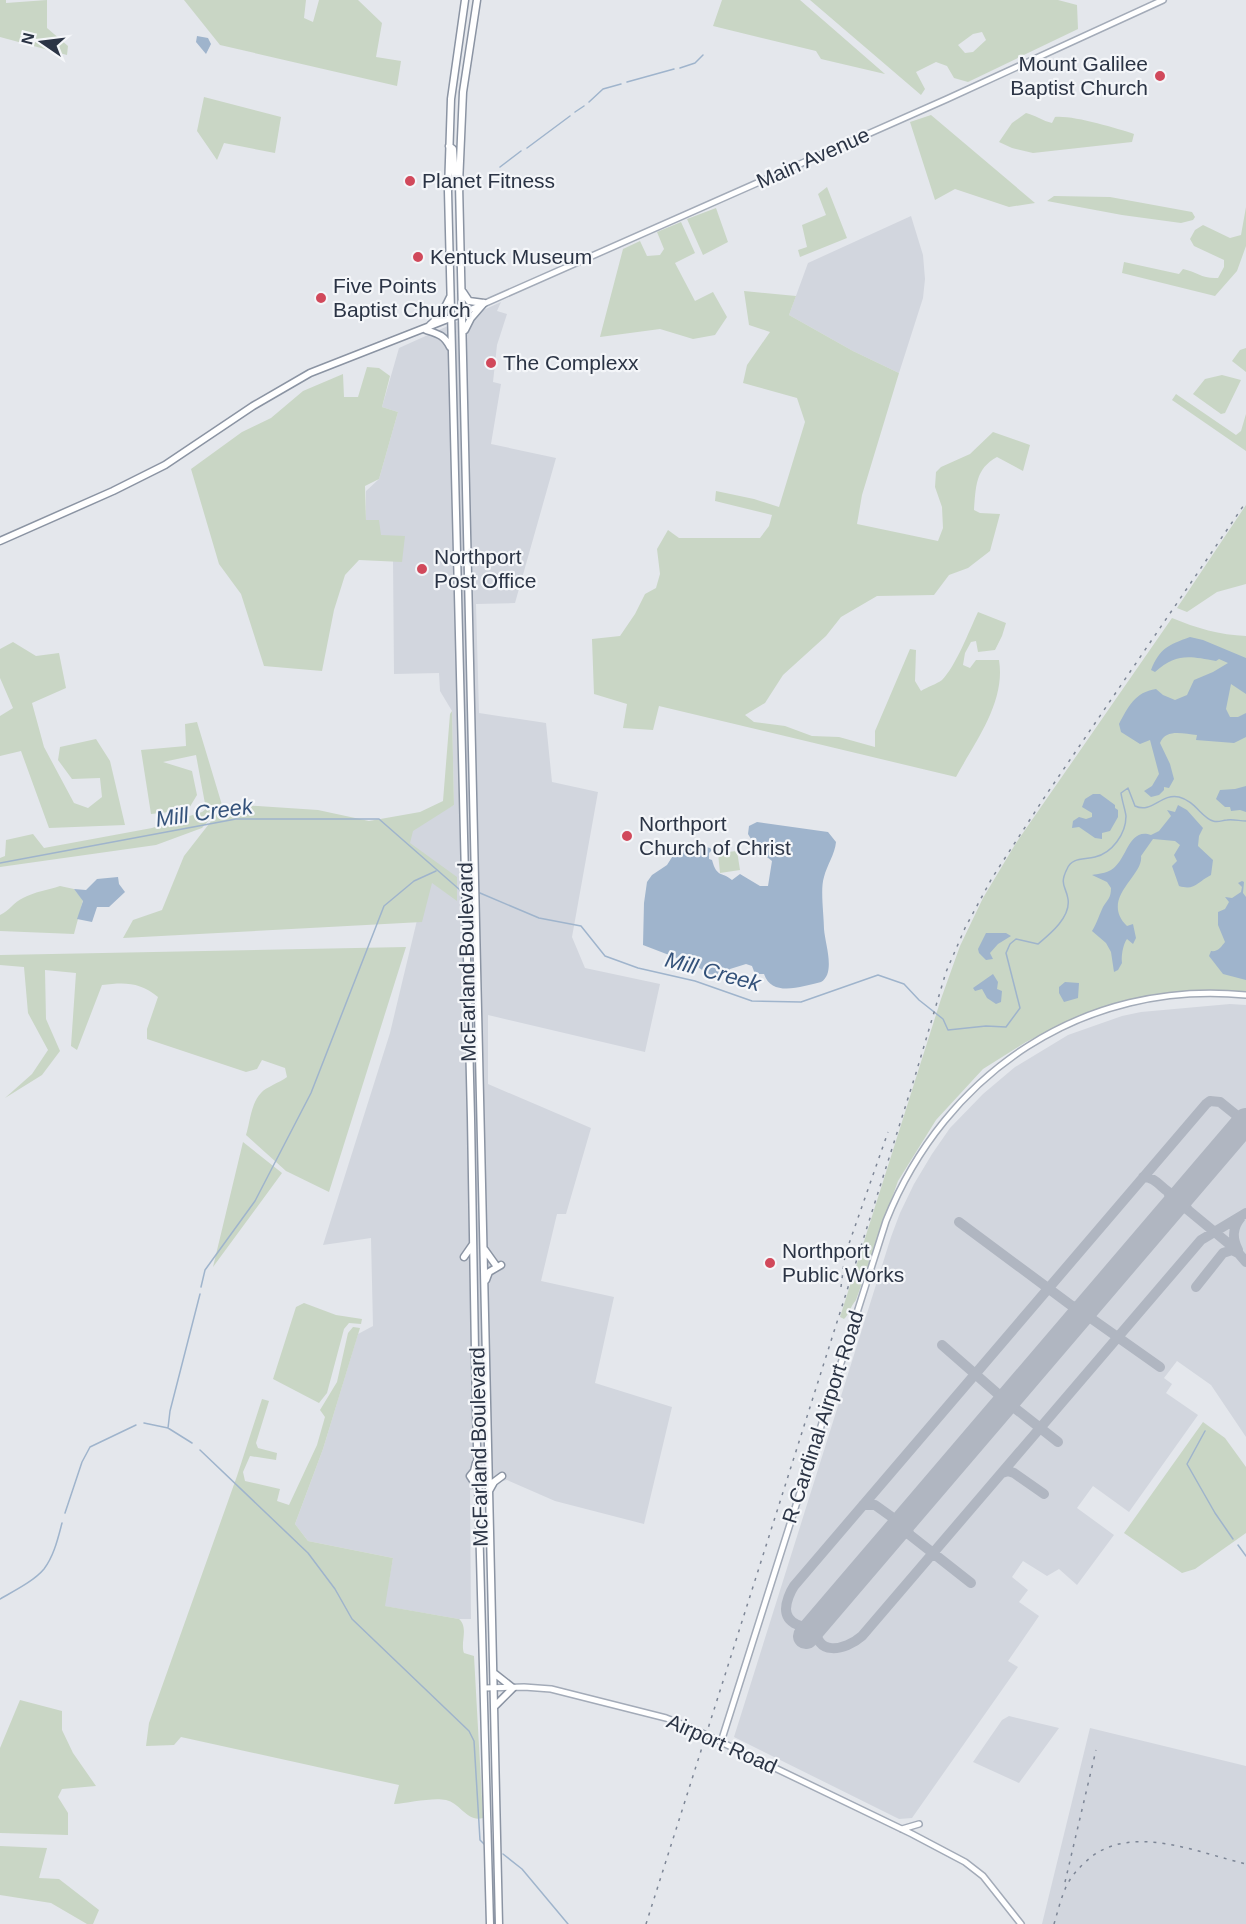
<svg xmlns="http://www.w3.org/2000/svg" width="1246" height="1924" font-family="Arial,sans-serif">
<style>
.built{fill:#d2d6de}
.green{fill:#c9d6c5;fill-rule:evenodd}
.water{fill:#9fb4cc}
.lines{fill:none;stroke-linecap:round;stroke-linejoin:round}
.stream{stroke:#9fb4cc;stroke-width:1.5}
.taxiway{stroke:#b0b6c1;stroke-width:10}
.runway{stroke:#b0b6c1;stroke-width:26}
.major-casing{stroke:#a3abb8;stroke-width:8}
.highway-casing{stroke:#8b94a3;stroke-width:9}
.major{stroke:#fff;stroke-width:5}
.highway{stroke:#fff;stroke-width:6}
.rail{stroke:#7d8696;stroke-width:1.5;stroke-dasharray:3 6;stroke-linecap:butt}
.poi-dot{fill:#d1495b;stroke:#f4f6f9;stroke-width:2}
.labels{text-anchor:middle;stroke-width:4.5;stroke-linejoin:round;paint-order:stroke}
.poi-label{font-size:21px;fill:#2b3445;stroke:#f4f6f9;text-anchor:start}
.street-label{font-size:21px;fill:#2b3445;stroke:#f4f6f9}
.water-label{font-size:22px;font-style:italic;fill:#34527a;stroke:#f4f6f9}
</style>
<rect width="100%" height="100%" fill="#e4e7ec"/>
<!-- built -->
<path class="built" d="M911 216 923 255 925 279 923 298 899 373 853 351 789 315 808 263Z
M501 302 497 311 507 314 497 345 493 382 501 384 491 444 556 458 515 603 476 604 479 713 546 723 552 782 598 792 572 937 585 968 660 984 645 1052 488 1015V1084L591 1128 566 1214H557L541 1281 614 1297 595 1383 672 1407 644 1524 555 1501 507 1480 470 1490 471 1619H459L384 1606 393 1558 308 1541 295 1524 323 1449 358 1334 373 1326 371 1238 323 1245 390 1033 430 866 407 843 413 825 454 805 452 711 440 691 439 673 394 674 393 559 366 521V491L379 479 398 412 382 407 399 348Z
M1230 1004 1246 1005V1437L1211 1385 1177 1361 1164 1378 1172 1384 1166 1393 1198 1415 1129 1512 1093 1486 1077 1508 1114 1535 1077 1585 1059 1569 1047 1576 1023 1561 1012 1577 1028 1590 1019 1602 1039 1616 1008 1661 1018 1667 912 1818 899 1819 734 1737 891 1237 900 1213 914 1184 932 1154 950 1128 983 1094 1015 1067 1068 1035 1122 1016 1141 1012Z
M1009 1716 1059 1728 1019 1783 973 1762 1002 1720Z
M1090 1728 1246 1766V1924H1042Z"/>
<!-- green -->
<path class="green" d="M0 0H6V3L47 0V28L68 46 67 55 0 37Z
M184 0H306L304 18 313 22 319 0H358L382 23 376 57 401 61 397 86 220 45Z
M722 0H800L885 74 821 59 816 51 713 26Z
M810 0H1058L1077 5 1078 29 968 82 954 78 947 66 936 62 916 72 925 89 921 95ZM982 32 986 40 973 52 965 53 958 45 973 34Z
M204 97 281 117 275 153 224 143 217 160 197 131Z
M1026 113C1035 115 1043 121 1052 123L1055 117C1072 115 1116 128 1134 134L1132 142 1033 153 1012 148 999 142 1012 123Z
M931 115 1035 203 1009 207 955 189 935 200 910 122Z
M827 187 847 238 800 257 798 250 807 247 802 225 826 215 818 194Z
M1054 196 1110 197 1192 212 1195 217 1193 220 1181 223 1122 215 1047 201Z
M1246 207V246L1237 271 1215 296 1122 273 1124 262 1179 274 1183 269C1197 272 1202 279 1218 278L1224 267V260L1194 246 1190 239 1195 230 1203 225 1230 238 1241 235Z
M716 208 728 242 703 255 687 219Z
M681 222 695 253 675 263 695 301 713 292 727 317 715 335 693 339 660 329 600 337 623 249 640 241 647 256 660 255 664 249 657 232Z
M744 291 796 296 789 315 853 351 899 373 862 495 857 524 938 541 943 528 942 507 935 487 936 472 941 467 970 454 993 432 1030 445 1023 471 997 457C975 469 976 487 974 510L980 513 1000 514 990 551 968 568 949 575 934 595 877 596 841 617 826 636 783 675 765 703 745 715 754 722 785 726 812 736 839 737 875 747V731L910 649 916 650 915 681 921 691C927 687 937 684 942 680 956 666 969 631 978 612L1006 623 1002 636 995 650 978 652 976 641 971 642 965 653 963 665 970 668 976 660H999C1006 702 975 742 956 777L659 706 653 730 623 728 627 704 594 694 592 639 620 636 635 614 645 594 656 588 660 574 657 549 668 530 679 538H760L769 526 772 515 715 501 716 491 754 499 779 507 805 422 797 398 743 383 747 365 770 332 749 325Z
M1246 348V372L1232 361 1240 350Z
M367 367 379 368 390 376 382 407 398 412 379 479 365 486 366 520H379L381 535 405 536 402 562 359 560 345 575 334 610 322 671 264 666 241 594 219 564 191 469 242 432 271 418 303 391 343 374 344 397H358Z
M1222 375 1241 380 1225 413 1221 414 1193 394 1205 379Z
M1176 394 1236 435 1241 431 1246 414V451L1172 400Z
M1246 505V584L1217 592 1187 612 1177 608Z
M1172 618C1196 628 1220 635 1246 636V993L1234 991 1179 992 1126 1000 1076 1017 1026 1042 983 1069 936 1120 898 1181 856 1300C850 1307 849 1315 844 1319L840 1317 941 999 960 946 983 898 1016 843Z
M13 642 36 656 59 653 66 688 32 703 44 747 74 803 88 808 102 797 100 778 72 779 58 760 60 747 96 739 110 761 125 825 49 828 21 751 0 756V716L13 708 0 678V649Z
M452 711 454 805 413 831 410 843 457 877V901L432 883 422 922 123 938 133 920 162 910 184 856 219 811 241 805 318 810 369 821 420 812 443 801 450 714Z
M197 722 222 805 202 828 156 845 0 867V858L5 856 6 840 33 834 44 848 152 828 202 812 206 809 196 755 163 762 192 771 197 795 188 810 151 814 141 750 186 746 185 724Z
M737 851 740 870 720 873 718 853Z
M60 886 74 889 83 900 74 934 0 931V915C9 911 14 902 23 898 34 892 48 890 60 886Z
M406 947 329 1192 286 1171 246 1135C250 1122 251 1103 261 1093 266 1087 279 1083 287 1077L285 1068 262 1060 257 1069 246 1072 147 1039V1029L158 997C140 982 125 982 102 985L77 1050 71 1046 76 973 45 970 46 1019 60 1051 42 1075 5 1098 32 1074 48 1050 28 1013 24 967 0 965V955Z
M243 1142 282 1173 213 1267Z
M304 1303 336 1315 362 1319 361 1324 349 1323 344 1329 327 1393 319 1403 273 1379 296 1307Z
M353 1327 360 1328 323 1449 295 1524 308 1541 393 1558 385 1606 459 1619C469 1628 460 1642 464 1653L474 1656 483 1818C468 1823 460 1803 446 1800 433 1797 408 1803 394 1804L399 1785 181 1737 174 1745 146 1746 149 1723 237 1476 262 1399 269 1401 256 1443 258 1448 277 1453 276 1460 250 1456 243 1472 245 1481 280 1489 277 1501 289 1505 317 1445 325 1417 320 1410 337 1382 348 1333Z
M1203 1422 1225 1438 1246 1467V1533L1195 1569 1182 1573 1124 1533Z
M20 1700 62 1711V1730L73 1753 96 1786 62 1789 58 1797 68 1813V1835L0 1833V1748Z
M0 1846 47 1848 39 1878 59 1879 99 1910 93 1924H87L51 1903 0 1895Z"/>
<!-- water -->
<path class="water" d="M197 36 208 38 211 44 206 54 196 42Z
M1190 637 1203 640 1246 658V694L1231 684 1226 709 1230 717H1238L1246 713V737L1234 743 1196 740 1197 735C1184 734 1166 728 1160 743L1170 764 1174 779 1169 788 1164 787V790L1159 795 1151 797 1144 791 1152 786 1159 774 1150 740 1140 744 1121 732 1119 724C1128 707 1135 692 1156 689L1163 695 1175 700 1187 695 1194 680 1213 672 1228 663 1219 659 1216 661C1189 656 1176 653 1155 672L1151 670C1160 648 1168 645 1190 637Z
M1246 786V812L1240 810 1231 811 1230 807H1225L1216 799 1220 790 1235 789Z
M1093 794H1100L1115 805V808L1118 810V817L1110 831 1102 833V839L1095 838 1079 827 1072 828 1073 821 1079 817 1086 819 1092 817V813L1082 807 1085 799Z
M1178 805 1187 810 1203 828 1199 836 1198 846 1213 860 1211 875C1197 882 1195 891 1179 886L1172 866 1177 861 1174 855 1180 845 1175 841 1153 839 1141 856C1144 876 1099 898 1127 926L1133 924 1136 938 1133 944 1127 939C1123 944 1121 957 1122 963L1118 970 1114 972 1111 952 1106 943 1092 931C1097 923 1100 913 1103 907 1108 899 1111 898 1111 888L1107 882 1092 875C1098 874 1106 873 1111 870 1127 861 1128 827 1151 835L1159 831 1171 816 1167 810 1175 812Z
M757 822 828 832 836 842C835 854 827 865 824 877 820 889 824 915 824 929 825 944 836 973 821 982 803 986 772 998 764 974H755L752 966 746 964 730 969 722 976 708 974 695 965 643 945 644 903 647 882 652 875 667 865 681 843H690L710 848 712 850 709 853V859L712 860C717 878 721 871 732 880L740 874 760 886H768L772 861 757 849 748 834 749 826Z
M118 877 119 884 125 892 109 907H97L92 922 77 919 83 901 74 889 86 890 97 879Z
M1242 881 1244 882 1243 893 1246 897V980L1223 974 1209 956 1211 951C1218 952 1221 947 1225 942L1218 925V912L1225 909 1229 902 1225 897 1232 898 1241 892 1242 887 1238 883Z
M986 933H1006L1011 936 998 944 990 953 993 959 986 960 979 953 978 949Z
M993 974 998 982 997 989 1002 991 1001 1002 996 1004 987 998 982 989 975 991 973 988Z
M1065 982 1079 983 1078 998 1064 1002 1059 993V987Z"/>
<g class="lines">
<!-- stream -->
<path class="stream" d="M680 68 695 63 703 55
M627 82 674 69
M589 102 603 89 621 84
M575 112 584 106
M527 148 570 116
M500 167 521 151
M0 863 236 819H379L460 890
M480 893 539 918 581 926 605 956 638 968 695 981 752 1001 801 1002 878 975 904 984 919 1000 943 1019 948 1030 986 1026 1006 1027 1020 1008 1006 953 1010 944 1016 939 1038 944C1050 934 1071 917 1068 899 1066 886 1059 885 1067 869 1072 857 1084 860 1095 857 1112 853 1126 834 1126 816 1125 809 1122 801 1121 793L1128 788 1135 806C1152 814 1161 793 1179 797 1195 801 1202 818 1213 821 1219 823 1222 820 1227 820 1233 819 1240 821 1246 821
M201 1287 205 1270 255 1201 311 1093 384 906 414 881 436 871
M144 1423 168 1428 192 1443
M168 1428 170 1411 200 1294
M1205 1431 1187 1464 1215 1513 1233 1539
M200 1450 308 1553 335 1589 352 1619 469 1731 474 1741 480 1840 484 1844
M65 1513 82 1462 90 1447 136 1425
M1238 1545 1246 1556
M0 1599C14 1591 34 1581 44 1569 54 1556 58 1538 62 1523
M503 1854 522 1869 568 1924"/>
<!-- taxiway -->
<path class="taxiway" d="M1245 1122 1220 1102 1210 1101 1206 1104 794 1586C790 1592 786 1602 786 1609 786 1624 805 1630 816 1625 814 1657 845 1651 862 1636L1201 1240 1246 1213
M1143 1177C1160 1176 1167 1202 1184 1193L1183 1202 1188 1210 1234 1248 1246 1262
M1168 1192 1172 1201 1169 1211
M959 1222 1072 1306 1082 1308 1090 1304
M1238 1250C1232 1238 1232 1228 1241 1217
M1196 1287 1223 1253 1232 1250 1238 1253
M1074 1323 1083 1317 1092 1319 1160 1367
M942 1345 998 1394 1001 1398 1000 1409 1008 1407 1016 1409
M1015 1392 1012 1401 1016 1409 1058 1442
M1002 1473 1008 1471 1014 1473 1044 1494
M863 1505H875L896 1520 908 1517 906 1527 910 1535
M893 1535 902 1531 910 1535 971 1583"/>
<!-- runway -->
<path class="runway" d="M806 1636 1246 1121"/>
<!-- major casing -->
<g class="major-casing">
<path id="major" d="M463 313 947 99 1163 0
M485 1688 524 1687 551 1689 666 1718 692 1728 912 1834 965 1862 983 1876 1021 1924
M721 1742 886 1221C945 1073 1084 979 1246 995
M902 1829 919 1824"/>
</g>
<!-- highway casing -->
<g class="highway-casing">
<path id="highway" d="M465 0 451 99 448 191 471 1118 476 1410 490 1924
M477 0 463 92 459 184 499 1924
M449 146 453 149 455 179 459 183
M463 292 469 301 484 303
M430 325 441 315 450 297
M426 330C438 334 444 335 450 347
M465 330 471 318 484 303
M0 541 113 491 165 465 253 406 310 373 463 313
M485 1250 495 1264
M464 1257 473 1244
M486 1280 489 1272 501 1265
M476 1463 474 1471 470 1476 479 1490
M489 1491 494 1482 502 1476
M494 1673 513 1688 495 1706"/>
</g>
<!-- major -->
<use href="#major" class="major"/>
<!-- highway -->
<use href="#highway" class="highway"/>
<!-- rail -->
<path class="rail" d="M841 1287 845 1255 888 1132
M1065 1882 1096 1750
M646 1924 916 1073 946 972 965 928 992 878 1046 795 1246 502
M1054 1924C1058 1911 1061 1897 1067 1885 1073 1873 1082 1865 1091 1857 1134 1824 1199 1853 1246 1864"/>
</g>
<!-- markers -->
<g class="poi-dot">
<circle cx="1160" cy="76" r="6"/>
<circle cx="410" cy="181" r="6"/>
<circle cx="418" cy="257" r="6"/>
<circle cx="321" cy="298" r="6"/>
<circle cx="491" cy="363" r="6"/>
<circle cx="422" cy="569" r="6"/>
<circle cx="627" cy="836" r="6"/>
<circle cx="770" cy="1263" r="6"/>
</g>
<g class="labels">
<!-- poi labels -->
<g class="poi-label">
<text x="1148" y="71" text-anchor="end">Mount Galilee<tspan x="1148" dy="24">Baptist Church</tspan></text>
<text x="422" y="188">Planet Fitness</text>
<text x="430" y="264">Kentuck Museum</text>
<text x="333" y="293">Five Points<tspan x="333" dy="24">Baptist Church</tspan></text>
<text x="503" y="370">The Complexx</text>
<text x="434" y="564">Northport<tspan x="434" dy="24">Post Office</tspan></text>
<text x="639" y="831">Northport<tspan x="639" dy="24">Church of Christ</tspan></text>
<text x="782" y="1258">Northport<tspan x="782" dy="24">Public Works</tspan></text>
</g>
<!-- street labels -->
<g class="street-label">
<text transform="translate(813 158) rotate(-24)" y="7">Main Avenue</text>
<text transform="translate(467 962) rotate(-91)" y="7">McFarland Boulevard</text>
<text transform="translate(823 1417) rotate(-72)" y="7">R Cardinal Airport Road</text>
<text transform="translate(479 1447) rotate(-91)" y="7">McFarland Boulevard</text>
<text transform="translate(722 1744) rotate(24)" y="7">Airport Road</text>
</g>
<!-- water labels -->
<g class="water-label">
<text transform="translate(204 812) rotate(-8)" y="8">Mill Creek</text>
<text transform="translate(713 971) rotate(15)" y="8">Mill Creek</text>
</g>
</g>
<!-- north arrow -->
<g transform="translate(42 42) rotate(284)" stroke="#f4f6f9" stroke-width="4.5" paint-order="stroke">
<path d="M0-4.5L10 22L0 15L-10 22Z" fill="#2b3445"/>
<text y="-9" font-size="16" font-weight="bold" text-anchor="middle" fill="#2b3445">N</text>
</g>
</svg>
